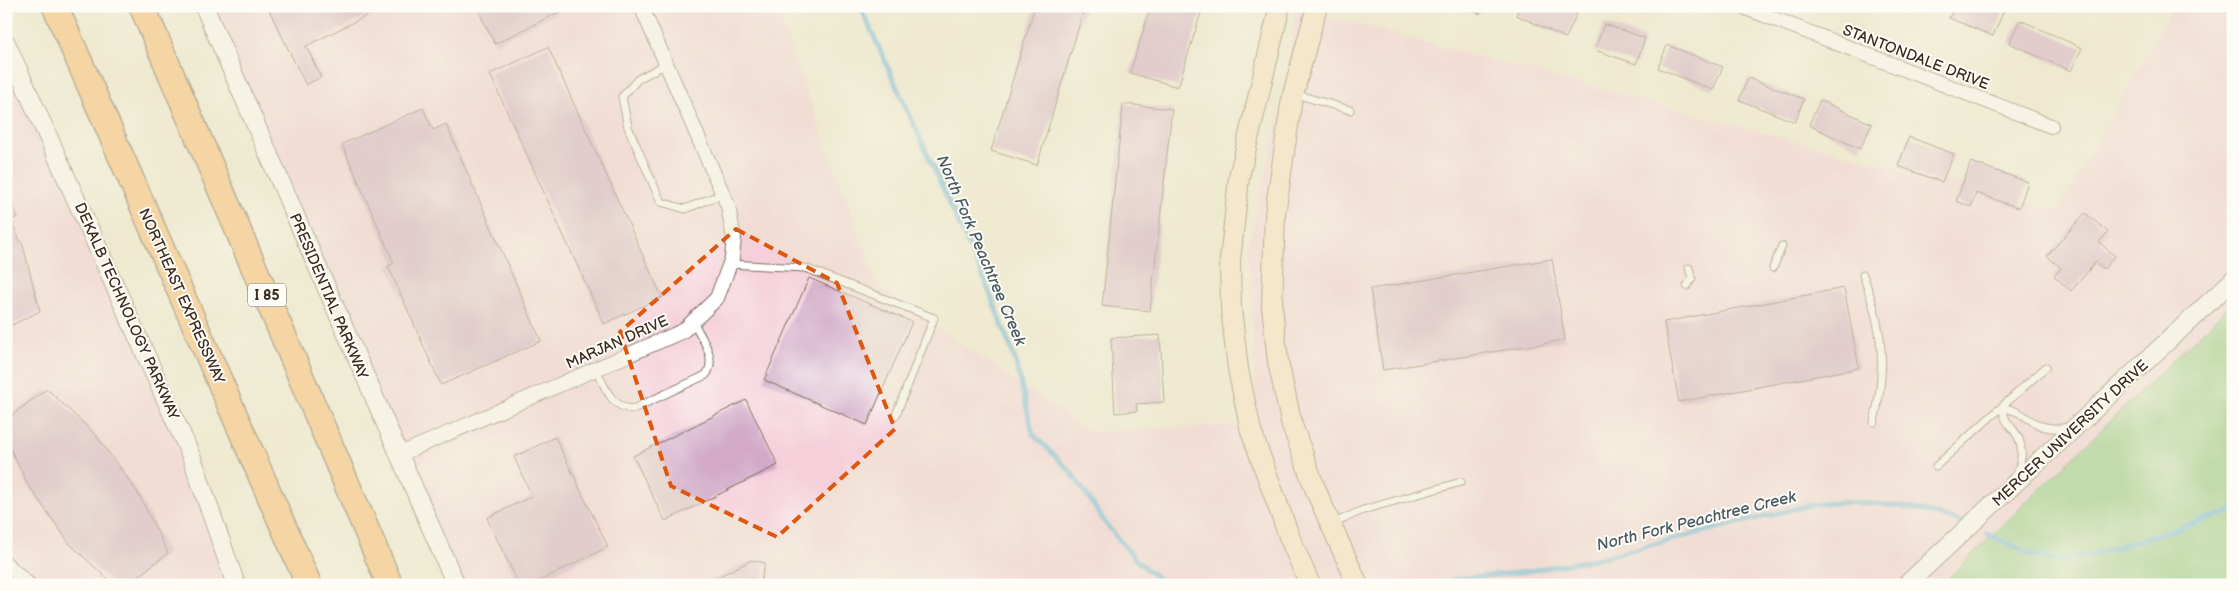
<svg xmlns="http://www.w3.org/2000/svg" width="2239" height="591" font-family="'Balsamiq Sans',sans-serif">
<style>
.built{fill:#f5cfda}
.green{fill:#8dcb82;stroke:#647a50}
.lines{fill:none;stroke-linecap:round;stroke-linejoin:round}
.stream{stroke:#5fb1db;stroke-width:5}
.building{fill:#d2aac8}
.service-casing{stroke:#7a6d5c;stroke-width:9}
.minor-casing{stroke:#7a6d5c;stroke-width:16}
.tertiary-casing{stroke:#7a6d5c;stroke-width:20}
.secondary-casing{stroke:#7a6d5c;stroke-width:22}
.motorway-casing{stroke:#7a6d5c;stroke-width:28}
.service{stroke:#fff;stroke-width:7}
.minor{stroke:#fff;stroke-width:14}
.tertiary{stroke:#fff;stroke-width:18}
.secondary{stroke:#fde5c5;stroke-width:20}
.motorway{stroke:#fbbd6e;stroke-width:25}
.marked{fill:none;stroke:#df570d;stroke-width:4;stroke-dasharray:10 6;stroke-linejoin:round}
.labels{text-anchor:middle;stroke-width:4;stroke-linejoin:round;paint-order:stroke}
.shield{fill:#fdfcf7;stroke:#75695f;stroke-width:1}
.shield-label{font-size:14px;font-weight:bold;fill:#3b2a1e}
.street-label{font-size:15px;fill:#3b2a1e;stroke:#fdfcf7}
.water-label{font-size:16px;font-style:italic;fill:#485960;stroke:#fdfcf7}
</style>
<rect width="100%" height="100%" fill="#fdfcf7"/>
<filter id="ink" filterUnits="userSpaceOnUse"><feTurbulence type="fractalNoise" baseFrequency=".02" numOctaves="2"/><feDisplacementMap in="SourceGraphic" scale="10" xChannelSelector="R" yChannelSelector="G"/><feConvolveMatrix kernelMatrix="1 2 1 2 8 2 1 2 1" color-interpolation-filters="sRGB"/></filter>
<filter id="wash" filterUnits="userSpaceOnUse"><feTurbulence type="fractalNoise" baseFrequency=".0096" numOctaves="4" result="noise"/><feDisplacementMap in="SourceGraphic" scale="20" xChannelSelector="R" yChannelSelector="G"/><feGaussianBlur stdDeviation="1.12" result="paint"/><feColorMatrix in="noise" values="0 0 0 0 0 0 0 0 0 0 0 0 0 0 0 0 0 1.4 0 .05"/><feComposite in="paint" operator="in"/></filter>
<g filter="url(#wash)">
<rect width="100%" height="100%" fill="#eee9cf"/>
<!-- built -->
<path class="built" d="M204 6H775L879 288 1090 432 1257 424 1248 243 1285 95 1296 8 2058 211 2174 6H2233V302L1941 585H461Z
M6 29 203 473 241 585H6Z"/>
<!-- green -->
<path class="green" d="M2233 302V585H1941Z"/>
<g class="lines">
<!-- stream -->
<path class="stream" d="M860 6 986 283 1015 359 1033 434 1071 472 1106 524 1137 561 1166 585
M2228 6 2233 16
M1986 533 2033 555 2059 560 2091 555 2233 511
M1434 585 1457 579 1523 572 1595 559 1810 505C1863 499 1913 504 1963 523"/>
</g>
<g id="blocks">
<!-- building -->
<path class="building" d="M267 6H374L376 11 306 46 321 77 306 85Z
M476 6H571L495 44Z
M1035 6H1085L1037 165 991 151Z
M1151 6H1203L1178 87 1130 73Z
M1458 6H1483L1480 14Z
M1520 6H1563L1577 13 1566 38 1516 15Z
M1955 6H2006L1993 36 1949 18Z
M2020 20 2082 48 2071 71 2009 43Z
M1604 24 1645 38 1636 64 1595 50Z
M1667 45 1723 67 1713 90 1658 68Z
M548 47 662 297 604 324 490 74Z
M1748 78 1804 99 1795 122 1739 100Z
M1820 100 1872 124 1860 149 1809 125Z
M1123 104 1172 109 1150 311 1102 306Z
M423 108 433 130 446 124 541 341 441 385 388 266 394 263 342 144Z
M1909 137 1954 154 1942 182 1898 166Z
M1971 162 2028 182 2019 208 1976 193 1971 207 1956 201Z
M12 204 18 217 10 220 23 246 40 311 6 328V207Z
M2085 213 2108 232 2099 242 2115 256 2104 269 2096 262 2071 291 2054 276 2061 268 2047 256Z
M1552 259 1565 340 1383 370 1370 289Z
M809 278 912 322 867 425 764 380Z
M1844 288 1859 368 1679 402 1664 322Z
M1160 335 1164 402 1136 404 1137 411 1115 413 1111 338Z
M47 389 96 435 138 493 168 553 127 585H114L70 544 28 485 6 440V419Z
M746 400 778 465 665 521 633 456Z
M555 437 608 547 531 585H519L487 518 532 496 514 457Z
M752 560 765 563 760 585H701Z"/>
</g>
</g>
<g filter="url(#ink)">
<use href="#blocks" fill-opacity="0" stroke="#7a6d5c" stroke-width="1"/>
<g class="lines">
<!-- service casing -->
<g class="service-casing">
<path id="service" d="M666 64 638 79 622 97 628 127 661 202 685 209 722 194
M1295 94 1350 110
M730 264 805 268 934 318 896 415
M1773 268 1782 246
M1863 275C1883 328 1887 367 1874 422
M1687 286 1692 278 1689 268
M596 369C605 387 611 408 633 409L706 375C718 358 701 338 693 321
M1936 466 2046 367
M2017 476C2020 464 2024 451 2019 439 2013 425 2004 425 2003 408 2031 411 2031 434 2069 427
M1334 523 1363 510 1461 482"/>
</g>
<!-- minor casing -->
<g class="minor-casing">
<path id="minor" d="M1741 6 2051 126
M398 455 683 331 717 298 732 258 734 238 728 206 641 6
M6 564 29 585"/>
</g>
<!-- tertiary casing -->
<g class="tertiary-casing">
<path id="tertiary" d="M204 6 456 585
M6 43 192 458 236 585
M1906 585 2233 280"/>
</g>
<!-- secondary casing -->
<g class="secondary-casing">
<path id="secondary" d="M1280 6 1239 177 1230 261 1231 308 1238 369 1251 431 1289 536 1310 585
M1317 6 1292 98 1275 214 1272 306 1278 362 1292 425 1316 491 1358 585"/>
</g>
<!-- motorway casing -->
<g class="motorway-casing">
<path id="motorway" d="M55 6 309 585
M142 6 390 585"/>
</g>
<!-- service -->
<use href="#service" class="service"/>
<!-- minor -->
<use href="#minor" class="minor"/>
<!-- tertiary -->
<use href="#tertiary" class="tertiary"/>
<!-- secondary -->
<use href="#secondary" class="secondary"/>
<!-- motorway -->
<use href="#motorway" class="motorway"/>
</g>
</g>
<!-- marked area -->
<path d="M0 0H2239V591H0ZM736 229 837 283 895 429 777 537 671 486 620 332Z" fill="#eee9cf" fill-opacity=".55" fill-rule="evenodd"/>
<path class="marked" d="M736 229 837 283 895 429 777 537 671 486 620 332Z"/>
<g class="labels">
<!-- shield labels -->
<rect class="shield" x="248" y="283.5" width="38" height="23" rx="4"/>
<g class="shield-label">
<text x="267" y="300">I 85</text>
</g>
<!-- street labels -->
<g class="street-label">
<text transform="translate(1916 57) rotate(21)" y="5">STANTONDALE DRIVE</text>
<text transform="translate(182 296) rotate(66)" y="5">NORTHEAST EXPRESSWAY</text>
<text transform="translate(329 296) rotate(67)" y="5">PRESIDENTIAL PARKWAY</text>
<text transform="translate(127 311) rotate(66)" y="5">DEKALB TECHNOLOGY PARKWAY</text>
<text transform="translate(617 342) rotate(-24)" y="5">MARJAN DRIVE</text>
<text transform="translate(2070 433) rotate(-43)" y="5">MERCER UNIVERSITY DRIVE</text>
</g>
<!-- water labels -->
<g class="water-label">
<text transform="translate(982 250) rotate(67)" y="6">North Fork Peachtree Creek</text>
<text transform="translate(1696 520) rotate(-14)" y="6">North Fork Peachtree Creek</text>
</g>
</g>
<!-- margin -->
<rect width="2239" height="591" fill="none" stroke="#fdfcf7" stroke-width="25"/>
</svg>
